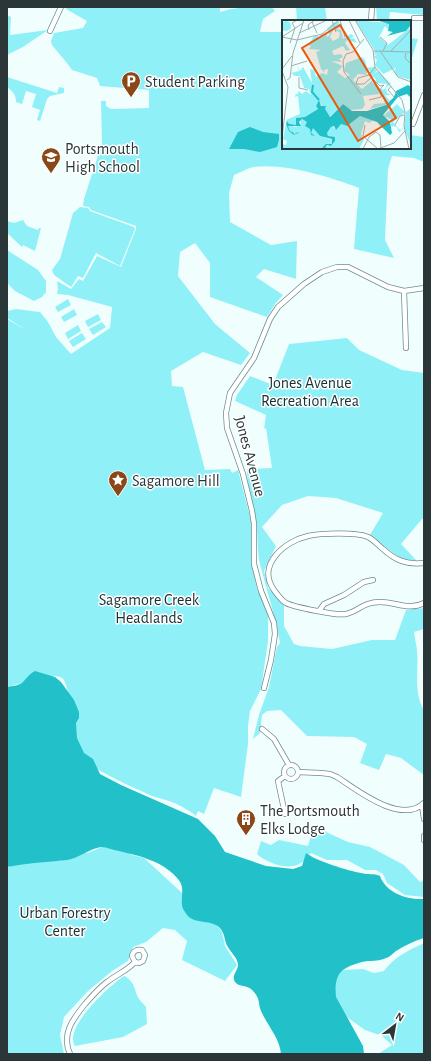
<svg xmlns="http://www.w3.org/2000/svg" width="431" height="1061" font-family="'Alegreya Sans',sans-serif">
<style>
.green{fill:#90f0f7}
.water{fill:#22c0c9}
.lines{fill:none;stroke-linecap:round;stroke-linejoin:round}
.minor-casing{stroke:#6f8c8e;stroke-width:6}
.minor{stroke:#fff;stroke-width:4.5}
.labels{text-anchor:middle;stroke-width:3;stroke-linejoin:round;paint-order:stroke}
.poi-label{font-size:16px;fill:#2a3637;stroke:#fff;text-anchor:start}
.park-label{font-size:16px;fill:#183032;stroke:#fff}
.street-label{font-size:16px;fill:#2a3637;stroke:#fff}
.inset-river{fill:none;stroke:#22c0c9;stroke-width:2}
.inset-road{fill:none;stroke:#a1aeae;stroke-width:1}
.view{fill:#e8590c;fill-opacity:0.15;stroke:#e8590c;stroke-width:2}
.inset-edge{fill:none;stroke:#2a3637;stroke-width:2}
</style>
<rect width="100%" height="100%" fill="#f1fefe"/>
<!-- green -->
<path class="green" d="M67 7H220V12C237 6 254 7 272 7L275 11 263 19 260 32H283V148H410V135L424 137V162L414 158 392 156 388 169 385 240 394 258 354 249 359 188C330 177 285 163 254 167 247 168 240 173 234 175L229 193 230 222 271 245 297 241 296 279 264 269 256 277 283 295 275 304 267 317 210 297V263L195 243 180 252 178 276 215 324 250 353 241 365 203 352 171 371 172 386 183 387 205 470 230 469 232 473 238 470 251 521V561L257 589 268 610V641L261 689 250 711 248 726V744L241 797 214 788 204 814 198 811 196 816C189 810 178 804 169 801 164 799 157 798 152 796 137 789 85 767 79 754 77 751 77 746 77 743 75 733 69 682 62 678 50 671 20 685 7 687V395L33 385 7 395V319L28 331 7 318V311L16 309 40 312 48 322 56 337 71 354 110 328 112 307 68 295 57 294 58 289 57 281 71 289 79 279 83 281 97 256 121 267 136 229V226L91 210 89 207 83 206 84 199 102 143 101 101H106V106L111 109 149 108V90L100 86 97 78 72 70 70 67 52 45 51 41 54 33 83 28 87 21 66 9Z
M296 7H325L327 21H297Z
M376 7H424V15L390 12 389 21H377Z
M7 15 11 17 10 35 48 30 23 47 7 55Z
M410 38 418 39 410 64Z
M7 77 57 93 59 87 64 88V93L50 96 47 99 40 121 37 120 40 110 32 107 36 94 26 91 22 104 16 102C16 94 12 91 7 87Z
M80 207 88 208 90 211 134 227 135 229 120 266 96 253 83 278 78 276 71 287 54 275 52 270 60 259 73 213Z
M23 220 27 226 38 230 39 228H41L35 251 23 245 22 247 7 233V221L14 223Z
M7 250 38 270 46 281V292L42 297 34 301 15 291 7 283Z
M68 299 71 305 58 312 55 307Z
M74 309 77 315 64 322 61 317Z
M98 314 101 320 88 327 85 321Z
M102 322 106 327 93 335 89 329Z
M78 325 81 331 68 339 65 333Z
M82 333 86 339 73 347 69 341Z
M347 338 359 350 402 370 424 373V518L422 519 401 544 417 561C413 560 408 560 404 559 391 554 382 542 370 535L383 513 336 498 308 496 282 505 262 527 276 546 264 571 268 588 284 604V626L294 644 300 646 332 649 372 640H395L406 610 424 608V629L414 632C415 638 416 644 417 650 419 670 413 692 424 710V775L401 758 386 754 379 770 360 763 367 744 354 737 307 736 281 710 267 711 262 715 260 733 253 739 259 715 269 687 277 647 280 643C275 615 266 588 259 560 257 547 258 533 256 520 253 503 247 486 247 469L272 468 266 428 264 429 266 415 235 401 237 395 250 376 273 385 289 344Z
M314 825H320L328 833 348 842 370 847 404 865 420 882 424 880V897L405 895 387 883 383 874 376 870H365L347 860H327L311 853C308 857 304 862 299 864 288 871 265 862 257 854L261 841 271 845 279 840 308 846Z
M102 847 125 851 132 855 144 858 217 925 222 932 225 946 237 965 225 981 182 960 187 941 175 930 163 928 146 942 133 947 128 961 112 971 88 991 64 1017 60 1035 64 1054H7V868L13 865 33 862 53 860 60 861 78 853H88Z
M424 943V1054H378L392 1045 382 1036 365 1030 348 1018 335 1001 336 975 344 970 363 969 374 973 384 971C394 957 409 950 424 943Z
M125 976C136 983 134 991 139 999 141 1002 144 1004 146 1007L147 1024 123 1037 75 1046C63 1028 108 988 122 977Z"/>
<!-- water -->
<path class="water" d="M250 127 263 132 279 134V140L277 147 260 152 244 149H229L238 132Z
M35 671 55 677 61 682 74 700 79 712V718L76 723 77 738 84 753 93 759 100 774 121 785 198 819 215 836 225 852 266 866 293 869 302 866 306 853C316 861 349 871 361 873 368 875 373 873 380 876 386 893 407 900 424 899V938C414 941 404 946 396 951 392 954 390 957 386 958 378 962 369 960 362 962 341 968 334 973 336 997L363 1046 364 1054H281C280 1039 268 1026 262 1013 257 1004 262 999 251 989 246 985 239 987 235 982 231 975 238 971 238 965 238 958 231 953 228 947 225 943 225 937 223 933 217 917 195 926 187 915 185 912 182 908 182 905 181 895 185 887 178 879 163 861 140 856 119 851 113 850 106 847 101 847 89 849 79 858 67 860 47 862 27 863 7 867V687C12 686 19 686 23 682 27 678 29 674 35 671Z"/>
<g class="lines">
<!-- minor casing -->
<g class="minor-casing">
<path id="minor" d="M414 18H424
M371 21 372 7
M50 31 61 7
M413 124 424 95
M404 291 406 348
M424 563C406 565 395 560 383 549 378 545 374 540 368 537 357 532 321 533 308 536 285 541 256 565 274 590 277 594 281 600 286 603 294 607 337 616 346 614 359 611 363 602 380 602 396 602 409 611 424 603
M319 611 324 604 344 595 364 582 373 580
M264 688 271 660 275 634 274 623 261 591 254 564V524L252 511 243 474 227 428 226 413 230 393 254 358 270 319 278 307 304 284 322 272 337 267H348L388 287 404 291 424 288
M262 729 274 739 289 765
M284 772a7 7 0 1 1 14 0a7 7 0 1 1-14 0Z
M298 772 321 773 330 774 337 777C357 790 401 825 424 803
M285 776 278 781 285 814
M422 805 424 819
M424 836V840
M70 1054C61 1034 73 1019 85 1004 92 996 99 988 107 982 116 975 128 970 135 962L139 963 143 961 145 955 142 950C137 949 133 951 132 956L135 962"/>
</g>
<!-- minor -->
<use href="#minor" class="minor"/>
</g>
<!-- icons -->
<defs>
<g id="parking-pin" transform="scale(1)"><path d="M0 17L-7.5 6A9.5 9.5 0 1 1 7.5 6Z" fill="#8a4718" stroke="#fff"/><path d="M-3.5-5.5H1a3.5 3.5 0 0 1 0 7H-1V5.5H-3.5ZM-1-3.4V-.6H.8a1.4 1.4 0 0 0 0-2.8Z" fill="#fff"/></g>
<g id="school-pin" transform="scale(1)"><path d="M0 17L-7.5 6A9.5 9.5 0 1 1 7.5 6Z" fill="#8a4718" stroke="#fff"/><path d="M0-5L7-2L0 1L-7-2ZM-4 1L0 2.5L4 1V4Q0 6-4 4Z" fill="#fff"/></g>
<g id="sight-pin" transform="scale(1)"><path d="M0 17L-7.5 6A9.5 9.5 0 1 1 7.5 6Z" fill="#8a4718" stroke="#fff"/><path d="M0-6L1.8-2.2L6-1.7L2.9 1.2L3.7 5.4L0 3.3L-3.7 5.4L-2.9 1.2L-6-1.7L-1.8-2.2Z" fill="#fff"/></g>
<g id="building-pin" transform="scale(1)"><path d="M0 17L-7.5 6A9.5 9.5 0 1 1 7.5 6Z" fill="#8a4718" stroke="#fff"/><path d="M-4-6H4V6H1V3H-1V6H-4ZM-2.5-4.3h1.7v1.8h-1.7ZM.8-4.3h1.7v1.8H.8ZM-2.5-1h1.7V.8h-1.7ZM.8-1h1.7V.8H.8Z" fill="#fff"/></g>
</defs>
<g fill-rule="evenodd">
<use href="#parking-pin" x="131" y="81"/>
<use href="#school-pin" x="51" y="157"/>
<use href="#sight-pin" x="118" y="480"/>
<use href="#building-pin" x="246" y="819"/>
</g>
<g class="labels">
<!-- poi labels -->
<g class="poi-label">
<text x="145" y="87">Student Parking</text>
<text x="65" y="154">Portsmouth<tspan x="65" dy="18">High School</tspan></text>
<text x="132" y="486">Sagamore Hill</text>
<text x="260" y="816">The Portsmouth<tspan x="260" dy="18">Elks Lodge</tspan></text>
</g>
<!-- park labels -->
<g class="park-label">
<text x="310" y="388">Jones Avenue<tspan x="310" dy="18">Recreation Area</tspan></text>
<text x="149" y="605">Sagamore Creek<tspan x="149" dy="18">Headlands</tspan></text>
<text x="65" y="918">Urban Forestry<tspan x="65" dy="18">Center</tspan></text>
</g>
<!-- street labels -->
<g class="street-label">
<text transform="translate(251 456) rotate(75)" y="6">Jones Avenue</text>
</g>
</g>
<!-- overview -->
<g transform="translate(282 20)">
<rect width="129" height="129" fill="#f1fefe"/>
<path d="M73 0 107 3 106 9 103 6 97 17 106 25 129 7V60L115 56 112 52 114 48 101 54 93 45 95 40 92 37 95 34 92 35 93 31ZM-1 6a5 5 0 1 1 10 0a5 5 0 1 1-10 0ZM56 1 59 6 55 9 59 10 61 19 69 14 72 16 68 19 72 18 75 23 65 20 63 23 68 30 64 31 61 26 50 31 52 35 59 34 61 37 57 39 60 42 49 41 61 46 55 52 63 58 65 57 68 55 62 51 64 43 80 37 83 40 85 48 92 47 95 50 93 53 96 51 109 64 104 68 105 73 109 75H103L108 81 103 85 88 89 92 84 103 83 99 70 103 69 105 64 95 63 93 58 87 55 88 51 86 49 84 54 86 55 76 54 71 60 80 69 92 59 90 62 99 69 98 74 81 76 83 85 80 89 67 90 61 84 47 97 37 81 34 86 36 89 23 97 14 98V105H6L4 100 18 94 16 76 13 77 14 73 15 75 17 71 20 74 24 71 29 75 27 69 22 68 18 56H13L9 53 17 51 15 45 18 51 21 47 30 63 28 49 32 50 34 57 40 53 45 55 46 49 42 50 43 53 39 49 34 32 39 30 27 29 29 26 26 25 32 16H36L37 19 38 15 40 17 44 14 45 17 48 15 45 9 51 3 52 8 48 17 51 21 57 18 58 13 54 10 51 3ZM120 80 115 84 123 92 111 102 118 110 122 108 117 112 115 107 109 106V99L101 96ZM129 88V125L122 108 124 92ZM78 96 92 100 87 103 83 101 79 114 82 120 77 129H0V124L4 125 5 121 1 119 4 104 13 107 19 105V99L26 102 24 107 32 108 38 116 51 120 50 124H45L42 127 50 125 53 121 46 117 45 113 50 106 53 109 59 104 65 106Z" fill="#90f0f7"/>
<path d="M94 0H129V5L124 11 105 16 111 12 106 11 107 4ZM126 65 129 67V78L125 74 116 77 101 95 108 102 110 113 108 115 95 102 78 96 65 106 59 104 54 110 52 106 49 107 45 113 46 116 53 117V121L49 126 45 125 43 128 40 129H38L36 128 39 129 44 124H50V119L38 116 31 108 29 113 33 116 29 115 28 109 23 106 25 102 20 99 17 102 19 106H6L7 109 8 111 12 113V115L14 113 18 112 12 115 7 111 4 104 5 101 7 104 14 105V98L23 97 36 89 34 86 37 80 39 86H44L43 89 48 97 61 84 70 91H85L104 85 112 77 114 71Z" fill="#22c0c9"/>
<path class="inset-river" d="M31 65 30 72 37 80"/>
<path class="inset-road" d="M50 0 54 12M58 0 63 17M67 0 78 23M73 0 91 30 93 47 120 80 123 92 122 106 127 129M30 2 35 13M27 10 26 5 33 0M17 13 43 1M0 17 21 3M0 17 15 20M98 17 105 23 101 31M15 20 40 14 57 0M8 23 13 8 10 3 15 0M91 31 129 32M98 31 116 57 129 62M109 31 129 10M124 33 123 38 129 44M9 46 25 41M93 47 87 55 98 66 102 65 99 68M0 49 10 36M0 51 6 67 0 118M87 55 76 58 74 64H82L90 57M17 57V68L26 70M5 60 8 58 11 33 22 0M109 66 106 70 112 77M79 74 62 52 61 41 64 34 71 32 82 19M87 80 99 77V68M83 105 81 116 96 129 112 123 123 111M113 105 118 96 122 95M81 129 87 117 94 112 98 115 99 128"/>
<path class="view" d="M58 5 114 98 76 121 20 28Z"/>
<rect width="129" height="129" class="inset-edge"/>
</g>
<!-- border -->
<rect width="431" height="1061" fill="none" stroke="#2a3637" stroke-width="16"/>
<!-- north arrow -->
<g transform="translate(395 1025) rotate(31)" stroke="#ffffff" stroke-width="3" paint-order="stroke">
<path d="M0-3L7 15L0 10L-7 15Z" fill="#2a3637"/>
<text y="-6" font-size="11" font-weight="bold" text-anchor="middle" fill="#2a3637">N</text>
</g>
</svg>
